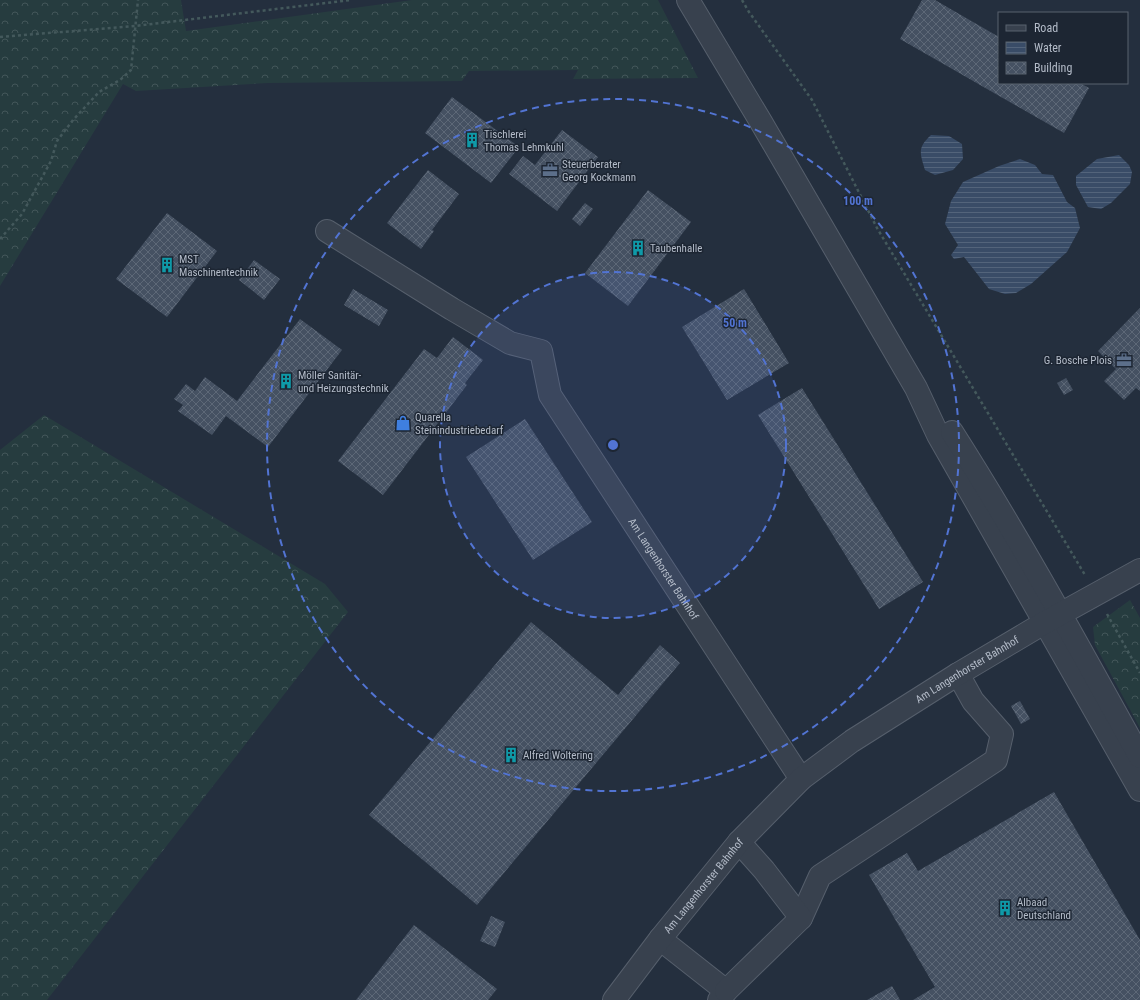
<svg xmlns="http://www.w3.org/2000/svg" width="1140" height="1000" font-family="'Roboto Condensed',sans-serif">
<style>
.forest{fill:url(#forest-crowns)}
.water{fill:url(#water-rules)}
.building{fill:url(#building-cross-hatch)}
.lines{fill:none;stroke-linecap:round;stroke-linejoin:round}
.minor-casing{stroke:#565f6c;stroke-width:24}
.path{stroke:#44595c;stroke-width:2.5;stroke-dasharray:3 3;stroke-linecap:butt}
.minor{stroke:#38414e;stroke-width:22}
.ring{fill:none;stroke:#5274d3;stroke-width:2;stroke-dasharray:7 5}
.labels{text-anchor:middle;stroke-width:3;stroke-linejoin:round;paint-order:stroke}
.poi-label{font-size:11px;fill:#b4bcc9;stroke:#1d2633;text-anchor:start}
.street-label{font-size:11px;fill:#b4bcc9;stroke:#1d2633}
.centre{fill:#5274d3;stroke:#1d2633;stroke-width:2}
.ring-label{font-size:12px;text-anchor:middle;font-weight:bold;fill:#5274d3;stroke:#1d2633;stroke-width:3;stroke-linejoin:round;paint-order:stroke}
</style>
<defs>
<pattern id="forest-crowns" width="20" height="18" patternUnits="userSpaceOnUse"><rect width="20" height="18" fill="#263c3f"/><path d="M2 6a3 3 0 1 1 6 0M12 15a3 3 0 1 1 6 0" fill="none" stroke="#435659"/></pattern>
<pattern id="water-rules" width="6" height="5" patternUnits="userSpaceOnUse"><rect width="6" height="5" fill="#394c67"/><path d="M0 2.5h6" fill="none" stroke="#53647b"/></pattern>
<pattern id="building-cross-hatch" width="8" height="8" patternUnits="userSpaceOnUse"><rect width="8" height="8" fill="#455162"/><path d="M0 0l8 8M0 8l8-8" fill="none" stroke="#5d6877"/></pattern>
</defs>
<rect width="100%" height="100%" fill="#242f3e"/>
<!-- forest -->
<path class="forest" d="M0 0H181L186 31 412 0H658L698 78 573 79 578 70 469 71 462 81 268 83 136 91 123 84 0 286Z
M44 415 325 584 348 612 47 1000H0V450Z
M1130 600 1140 618V728L1095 645 1093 627Z"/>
<!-- water -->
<path class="water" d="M931 135 949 136 962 144 963 159 953 170 935 175 925 170C920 153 917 148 931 135Z
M1119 155 1129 165 1132 172 1130 184 1111 203 1101 209 1088 207 1076 185V176L1097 159Z
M1020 159 1035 165 1042 174 1053 175 1067 202 1075 208 1080 228 1067 252 1031 284 1016 293 1005 294 989 289 964 257 954 259 951 255 958 245 945 224 951 201 963 182 999 166Z"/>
<!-- building -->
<path class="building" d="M922 0H935L999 37V83H1080L1089 88 1064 133 900 39Z
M452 97 519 147 491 183 425 133Z
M562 130 598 157 557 211 509 174 523 156 535 165Z
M428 170 459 194 432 230 434 231 421 249 387 223Z
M648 190 691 222 628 306 585 273Z
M585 203 593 209 580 226 572 219Z
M167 213 217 251 167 317 116 279Z
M254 260 280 279 264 300 239 280Z
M353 289 388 310 379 326 344 305Z
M744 289 789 363 727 400 682 327Z
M1140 308V391L1136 388 1124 400 1104 381 1116 369 1098 351Z
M300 319 342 350 268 447 226 416 212 435 178 411 183 405 174 399 186 384 195 391 205 377 237 401Z
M453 337 483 360 465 383 467 385 383 495 338 461 424 349 437 358Z
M1066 378 1073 390 1064 395 1057 383Z
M802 388 923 582 879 609 758 415Z
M525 419 592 522 533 560 466 457Z
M531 622 618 695 660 645 680 663 477 905 369 815Z
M1020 701 1030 719 1021 724 1011 706Z
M1054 792 1140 940V1000H913L935 987 869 875 907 853 918 871Z
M491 916 505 922 495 947 480 941Z
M414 925 497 989 488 1000H356Z
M892 986 900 1000H867Z"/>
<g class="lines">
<!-- minor casing -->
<g class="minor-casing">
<g id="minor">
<path d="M688 0 761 122 916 388 938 435 958 470 1140 790"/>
<path id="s1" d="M327 231 452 309 510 343 541 351 550 395 801 779"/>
<path d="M952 432C1019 537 1079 647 1140 757"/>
<path d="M801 918 820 876 996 760 1002 734 973 701 958 674"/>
<path d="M660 939 726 991 719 1000"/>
<path d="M726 991 801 918 764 870 739 842"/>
<path id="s2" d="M614 1000 660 939 739 842 801 779 852 741 958 674 1044 623 1140 570"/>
</g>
</g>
<!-- path -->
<path class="path" d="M742 0 749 12 812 100 877 228 1085 575
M0 37 135 26 351 0
M0 239 22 214 51 161 57 141 73 120 99 92 120 80 131 70 138 0
M1107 614 1140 673"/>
<!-- minor -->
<use href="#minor" class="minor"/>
</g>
<!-- distance rings -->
<circle cx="613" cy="445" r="173" fill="#5274d3" fill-opacity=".12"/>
<g class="ring">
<circle cx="613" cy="445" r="173"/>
<circle cx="613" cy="445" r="346"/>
</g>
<!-- icons -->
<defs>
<g id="building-bare" transform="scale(1.2)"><path d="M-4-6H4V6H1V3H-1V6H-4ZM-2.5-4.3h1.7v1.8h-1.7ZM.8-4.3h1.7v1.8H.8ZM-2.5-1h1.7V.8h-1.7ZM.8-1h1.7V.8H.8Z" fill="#0f9aa8" stroke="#1d2633" stroke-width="2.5" paint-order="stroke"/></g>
<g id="office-bare" transform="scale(1.2)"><path d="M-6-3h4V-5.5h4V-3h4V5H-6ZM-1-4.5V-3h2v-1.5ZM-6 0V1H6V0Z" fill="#5c6f8a" stroke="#1d2633" stroke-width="2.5" paint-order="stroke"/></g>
<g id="shop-bare" transform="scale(1.2)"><path d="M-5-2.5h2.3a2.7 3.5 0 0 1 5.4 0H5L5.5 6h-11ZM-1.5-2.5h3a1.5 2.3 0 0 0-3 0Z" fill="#3f7fe0" stroke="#1d2633" stroke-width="2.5" paint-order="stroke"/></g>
</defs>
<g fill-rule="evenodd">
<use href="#building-bare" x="472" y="140"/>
<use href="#office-bare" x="550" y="170"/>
<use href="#building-bare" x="638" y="248"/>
<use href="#building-bare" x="167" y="265"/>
<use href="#office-bare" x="1124" y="360"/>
<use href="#building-bare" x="286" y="381"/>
<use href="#shop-bare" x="403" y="423"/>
<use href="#building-bare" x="511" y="755"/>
<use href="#building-bare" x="1005" y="908"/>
</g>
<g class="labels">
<!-- poi labels -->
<g class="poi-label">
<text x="484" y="138">Tischlerei<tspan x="484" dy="13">Thomas Lehmkuhl</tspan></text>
<text x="562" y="168">Steuerberater<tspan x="562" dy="13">Georg Kockmann</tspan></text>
<text x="650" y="252">Taubenhalle</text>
<text x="179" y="263">MST<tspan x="179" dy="13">Maschinentechnik</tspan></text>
<text x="1112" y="364" text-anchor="end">G. Bosche Plois</text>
<text x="298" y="379">Möller Sanitär-<tspan x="298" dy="13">und Heizungstechnik</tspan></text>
<text x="415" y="421">Quarella<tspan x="415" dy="13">Steinindustriebedarf</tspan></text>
<text x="523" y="759">Alfred Woltering</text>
<text x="1017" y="906">Albaad<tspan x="1017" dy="13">Deutschland</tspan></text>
</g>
<!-- street labels -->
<g class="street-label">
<text dy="4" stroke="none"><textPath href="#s1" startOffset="499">Am Langenhorster Bahnhof</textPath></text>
<text dy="4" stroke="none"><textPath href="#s2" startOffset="489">Am Langenhorster Bahnhof</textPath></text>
<text dy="4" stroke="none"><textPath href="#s2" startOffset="145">Am Langenhorster Bahnhof</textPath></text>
</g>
</g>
<circle cx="613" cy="445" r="6" class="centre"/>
<g class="ring-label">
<text x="858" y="205">100 m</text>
<text x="735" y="327">50 m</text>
</g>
<!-- legend -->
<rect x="998" y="12" width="130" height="72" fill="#1d2633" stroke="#59626f"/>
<rect x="1006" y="25" width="20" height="6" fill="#38414e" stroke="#59626f"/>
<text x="1034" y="32" font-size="12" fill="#b4bcc9">Road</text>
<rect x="1006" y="42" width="20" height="12" fill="url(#water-rules)" stroke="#59626f"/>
<text x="1034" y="52" font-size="12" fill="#b4bcc9">Water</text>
<rect x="1006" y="62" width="20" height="12" fill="url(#building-cross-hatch)" stroke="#59626f"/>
<text x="1034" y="72" font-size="12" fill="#b4bcc9">Building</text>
</svg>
